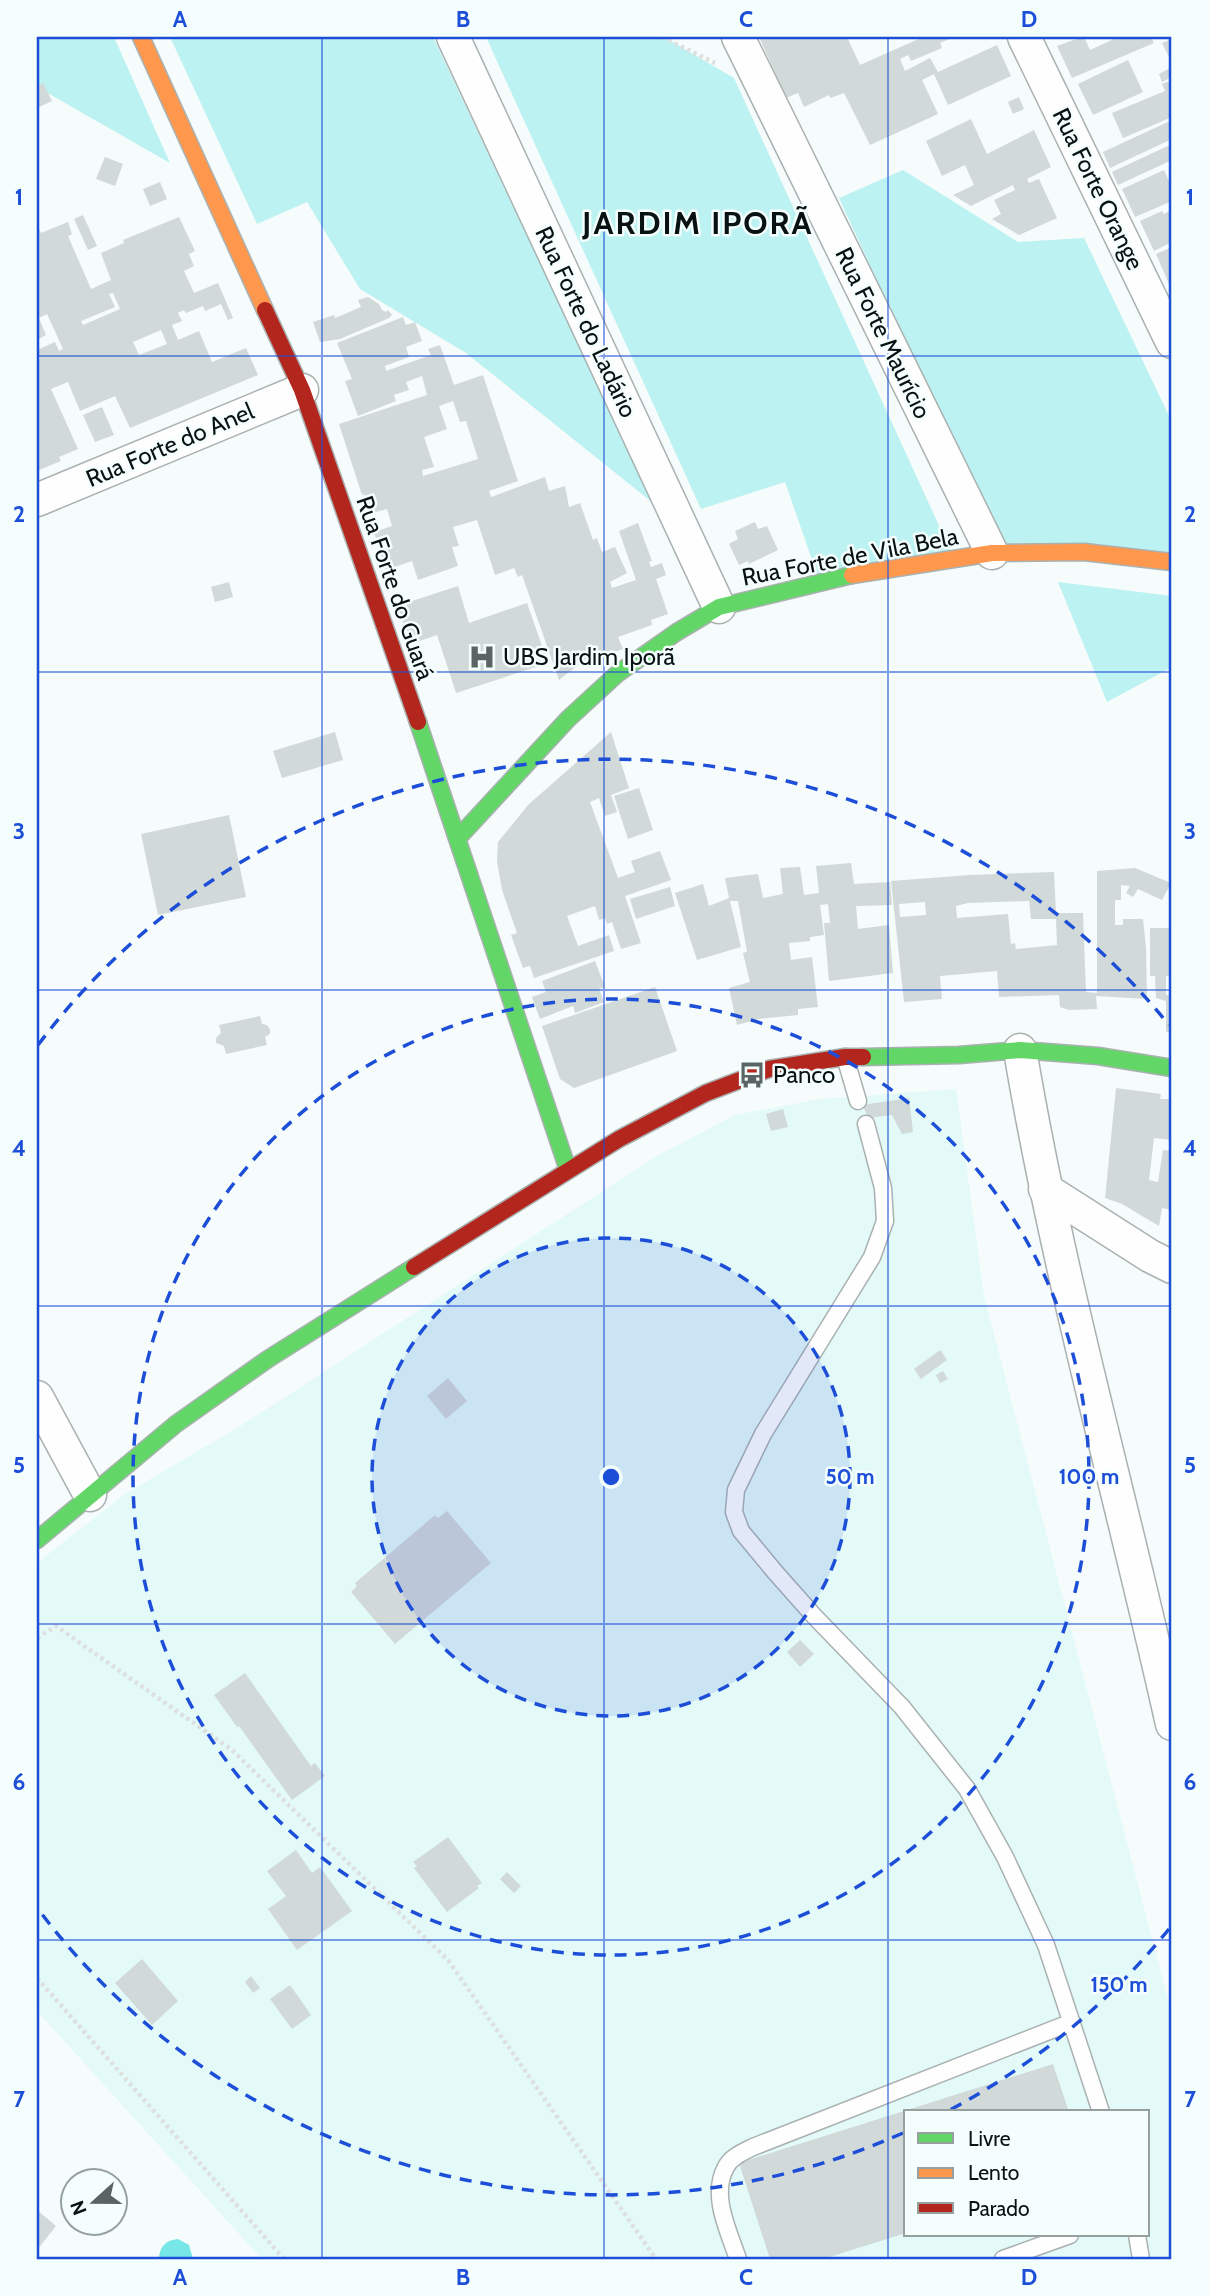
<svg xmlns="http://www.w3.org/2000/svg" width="1209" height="2296" font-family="Cabin,sans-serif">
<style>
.built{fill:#e3faf9;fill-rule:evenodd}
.green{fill:#bcf2f1}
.water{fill:#76e7e6}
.building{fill:#d1d9d9;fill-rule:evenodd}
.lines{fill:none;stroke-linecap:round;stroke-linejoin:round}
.lane-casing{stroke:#aab1b1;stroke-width:19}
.street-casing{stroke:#aab1b1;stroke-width:35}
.fast-casing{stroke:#aab1b1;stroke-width:19}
.slow-casing{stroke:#aab1b1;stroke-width:19}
.jam-casing{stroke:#aab1b1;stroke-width:19}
.path{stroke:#dee0e0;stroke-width:4.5;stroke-dasharray:3.5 3.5;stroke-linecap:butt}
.lane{stroke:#fefefe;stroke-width:16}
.street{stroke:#fefefe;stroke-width:32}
.fast{stroke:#63d668;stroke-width:16}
.slow{stroke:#ff974d;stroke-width:16}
.jam{stroke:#b3261e;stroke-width:16}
.grid{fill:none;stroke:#1d4ed8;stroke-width:2;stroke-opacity:0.55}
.ring{fill:none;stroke:#1d4ed8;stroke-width:3.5;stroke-dasharray:12 9}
.labels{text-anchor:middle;stroke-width:5;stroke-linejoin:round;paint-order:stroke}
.street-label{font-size:24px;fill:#081212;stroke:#f3fefd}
.poi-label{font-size:24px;fill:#081212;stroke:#f3fefd;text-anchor:start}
.district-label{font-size:32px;font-weight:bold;letter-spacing:2px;fill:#081212;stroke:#f3fefd}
.centre{fill:#1d4ed8;stroke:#f3fefd;stroke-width:3.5}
.ring-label{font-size:21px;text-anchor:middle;font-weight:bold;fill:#1d4ed8;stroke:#f3fefd;stroke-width:5;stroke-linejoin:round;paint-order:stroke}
.neatline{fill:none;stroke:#1d4ed8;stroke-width:2.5}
.grid-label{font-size:23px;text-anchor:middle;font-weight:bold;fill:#1d4ed8}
</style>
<rect width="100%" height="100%" fill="#f6fbfb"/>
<!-- built -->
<path class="built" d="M956 1089 984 1296 1172 2015V2259H262L37 2011V1563L125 1494 239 1427 657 1156 735 1115 820 1099ZM906 2112H1148V2235H906Z"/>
<!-- green -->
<path class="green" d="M37 37H114L170 163 37 87Z
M170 37H433L653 503 466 353 360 289 307 202 257 224Z
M486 37H664L734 78 952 554 817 574 785 482 701 509Z
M903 170 1018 242 1084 238 1172 422V556L999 546 839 198Z
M1058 582 1172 596V667L1107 702Z"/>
<!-- water -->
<path class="water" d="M178 2239 189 2245 193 2259H159C159 2247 166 2240 178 2239Z"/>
<!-- building -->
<path class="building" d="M759 37H847L860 65 923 37H954L940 43 942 48 911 61 908 55 900 59 905 71 930 58 938 72 997 45 1011 76 948 105 934 74 922 80 938 114 870 145 844 93 830 98 829 95 804 107 798 93 786 98Z
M1082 37H1084L1090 50 1118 37H1151L1154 43 1072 78 1057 46Z
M1172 39V63L1162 43Z
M1128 60 1143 92 1093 115 1078 84Z
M1172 67V77L1162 82 1159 74Z
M1172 80V117L1123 138 1112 113 1165 91 1162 84Z
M43 83 52 101 37 108V86Z
M1019 97 1024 109 1013 114 1008 102Z
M971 119 987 154 1034 130 1051 167 1027 179 1029 183 1039 179 1057 218 1019 235 992 219 1001 214 994 200 1015 190 1013 185 971 206 953 195 974 185 965 165 942 176 926 141Z
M1172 120V139L1110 168 1103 152Z
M1172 144V160L1118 185 1112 172Z
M105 157 123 164 115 186 96 179Z
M1164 170 1172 188V201L1135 217 1122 189Z
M160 182 167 199 150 206 143 189Z
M1172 210V242L1154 251 1140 221 1162 211 1164 214Z
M83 215 97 246 88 250 74 219Z
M179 217 195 251 189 254 194 266 184 271 194 293 218 283 233 318 228 320 221 304 205 311 203 306 186 313 184 310 178 313 182 321 172 325 178 340 199 331 212 362 246 348 258 375 130 428 115 396 80 411 68 382 51 389 78 449 59 457 61 461 37 471V360L40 359 37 350 55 342 59 351 63 349 47 314 39 318 46 335 37 340V224L41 233 68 222 72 234 68 236 91 289 111 280 101 253 124 243 123 240ZM113 293 120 309 83 325 81 321 115 307 109 294ZM161 330 167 344 139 355 133 342Z
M1172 247V291L1156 254Z
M368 297 379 304 382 310 386 312 388 310 392 315 389 318 340 339 320 342 313 322 334 315 335 318 361 307 358 300Z
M403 317 406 325 415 322 422 341 406 347 409 357 385 366 386 371 431 355 428 349 440 345 454 385 483 375 518 481 489 491 491 497 545 477 549 491 565 486 569 507 580 503 593 540 597 538 602 552 615 547 627 573 610 582 612 588 636 580 619 531 638 523 652 561 649 562 651 567 662 563 666 575 656 579 668 614 651 620 652 625 618 637 623 649 597 658 595 652 559 680 522 575 518 577 514 568 495 575 477 520 453 527 459 546 452 547 458 566 418 580 412 561 386 570 374 532 392 526 387 509 372 513 364 494 362 495 339 424 427 395 422 376 406 382 409 390 394 395 396 401 358 416 345 381 352 379 337 343ZM453 401 460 422 466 421 478 459 423 476 422 470 434 467 424 437 447 429 439 406Z
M102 407 114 435 95 442 83 415Z
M755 522 758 529 767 526 778 550 749 564 748 561 739 565 729 544 738 539 735 531Z
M229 582 233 597 215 602 211 587Z
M458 586 469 623 527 603 548 663 456 693 437 635 411 644 397 606Z
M335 732 343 760 282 778 273 751Z
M611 732 629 788 611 795 617 812 605 816 599 798 590 802 618 878 635 872 631 861 660 851 671 880 625 896 641 943 621 949 612 922 607 924 605 918 599 920 595 906 567 916 578 946 609 935 614 951 534 978 530 966 523 968 511 935 517 933 502 890 497 861 498 842 528 805Z
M639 788 653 830 628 839 614 796Z
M229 815 246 897 158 915 141 834Z
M851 863 854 884 890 882 892 905 856 906 858 929 889 925 893 973 829 981 824 923H830L828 904 820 905 824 935 810 937V941L789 943 791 960 812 957 818 1007 798 1009V1015L758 1019 737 1025 729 988 750 982 743 953 747 952 738 901H730L741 947 697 960 675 893 703 884 709 906 729 898 725 878 758 874 763 898 783 894 780 868 800 867 804 895 819 893 816 866Z
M1135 868 1171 883 1162 900 1138 889 1133 897 1126 893 1130 886 1121 885V900H1115V925H1123V919H1143L1146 948 1147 999 1096 996 1097 1009 1069 1010 1060 1007 1059 995 999 997 997 971 940 976 942 999 904 1002 891 881 970 875 1054 872 1056 913H1083L1086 992 1097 993V871ZM1029 901 1031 919H1056L1057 945 1016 949 1015 943 1011 944 1008 914 957 918 956 906 968 903ZM925 902 926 915 900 917 899 904Z
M670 887 675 906 636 919 630 899Z
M1150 928H1172V976H1166V995H1172V1032H1166V1001L1156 998 1155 976H1150Z
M595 961 605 987 599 989 604 1002 575 1013 573 1006 540 1019 532 997 546 992 542 981Z
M655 987 677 1051 574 1088 560 1079 542 1026Z
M260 1016 262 1024 267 1025 270 1029V1034L265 1037 267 1045 226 1054 224 1046 216 1043V1038L221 1033 219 1025Z
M1116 1088 1161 1094 1160 1099H1172V1140L1154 1138 1149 1180 1158 1182 1163 1150 1172 1151V1210L1162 1208 1159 1226 1122 1204 1105 1198Z
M909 1098 913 1132 902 1134 892 1115 869 1118 862 1105Z
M783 1109 788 1127 771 1131 766 1114Z
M940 1350 947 1360 921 1379 914 1369Z
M943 1371 948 1379 940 1383 936 1375Z
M448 1378 467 1401 446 1419 427 1396Z
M447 1511 491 1563 395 1644 351 1592 357 1586 355 1583 435 1515 438 1518Z
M800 1640 814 1654 800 1667 787 1652Z
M245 1673 311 1766 315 1763 325 1776 292 1800 239 1726 237 1727 214 1695Z
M448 1837 482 1883 477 1886 479 1888 447 1912 414 1868 417 1866 413 1862Z
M296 1850 312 1873 320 1867 352 1911 297 1950 268 1909 286 1896 267 1871Z
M507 1872 521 1886 514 1893 500 1879Z
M142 1959 178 2001 152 2025 115 1983Z
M251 1976 260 1988 253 1993 245 1982Z
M290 1985 311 2015 292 2029 270 1999Z
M1053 2064 1069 2112H906V2233L823 2259H770L739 2163Z
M37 2210 56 2226 37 2250Z"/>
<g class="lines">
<!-- lane casing -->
<g class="lane-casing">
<path id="lane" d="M845 1057 858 1101
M866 1124 883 1188 885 1221 872 1257 763 1434 736 1490 734 1512 741 1531 775 1572 814 1616 902 1707 967 1789 1005 1857 1046 1945 1101 2112
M1137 2235 1141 2259
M738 2259C729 2232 710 2195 726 2167 731 2157 743 2152 753 2147L1072 2022
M1003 2259 1070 2235"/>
</g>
<!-- street casing -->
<g class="street-casing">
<path id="street" d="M453 37 719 607
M738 37 992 553
M1024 37 1172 342
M37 500 302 390
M1020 1050C1058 1277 1122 1499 1172 1724
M1045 1189 1150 1256 1172 1267
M37 1397 90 1495"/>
</g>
<!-- fast casing -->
<g class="fast-casing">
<path id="fast" d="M418 722 568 1170
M458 838 568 719 617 674 677 632 719 607 852 575
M863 1057 959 1055 1020 1050 1098 1056 1172 1068
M37 1540 176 1424 268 1359 414 1267"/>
</g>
<!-- slow casing -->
<g class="slow-casing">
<path id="slow" d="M141 37 265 310
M852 575 992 553 1084 552 1172 562"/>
</g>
<!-- jam casing -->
<g class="jam-casing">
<path id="jam" d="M265 310 302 390 418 722
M414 1267 619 1139 706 1093 769 1069 845 1057H863"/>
</g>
<!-- path -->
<path class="path" d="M662 37 715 63
M37 1638 56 1626 232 1750 448 1960 656 2259
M37 1978 284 2259"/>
<!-- lane -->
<use href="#lane" class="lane"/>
<!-- street -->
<use href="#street" class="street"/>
<!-- fast -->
<use href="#fast" class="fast"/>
<!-- slow -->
<use href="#slow" class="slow"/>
<!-- jam -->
<use href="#jam" class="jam"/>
</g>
<!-- grid -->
<path class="grid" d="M322 37V2259M604 37V2259M888 37V2259M37 356H1172M37 672H1172M37 990H1172M37 1306H1172M37 1624H1172M37 1940H1172"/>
<!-- distance rings -->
<circle cx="611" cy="1477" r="239" fill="#1d4ed8" fill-opacity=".12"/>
<g class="ring">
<circle cx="611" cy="1477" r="239"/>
<circle cx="611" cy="1477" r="478"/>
<path d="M1169 1929A718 718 0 0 1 948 2111M903 2133A718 718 0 0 1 38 1909M38 1045A718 718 0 0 1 1169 1025"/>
</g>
<!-- icons -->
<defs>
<g id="hospital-bare" transform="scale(2.1)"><path d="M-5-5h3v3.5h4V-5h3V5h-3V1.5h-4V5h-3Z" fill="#5b6464" stroke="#f3fefd" stroke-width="2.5" paint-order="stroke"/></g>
<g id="bus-bare" transform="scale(2.1)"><path d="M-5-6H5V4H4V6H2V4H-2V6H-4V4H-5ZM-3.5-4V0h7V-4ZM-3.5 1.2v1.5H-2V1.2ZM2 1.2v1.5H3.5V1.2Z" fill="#5b6464" stroke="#f3fefd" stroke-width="2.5" paint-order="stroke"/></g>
</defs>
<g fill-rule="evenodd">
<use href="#hospital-bare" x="482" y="657"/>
<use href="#bus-bare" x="752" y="1075"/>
</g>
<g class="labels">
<!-- street labels -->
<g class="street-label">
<text transform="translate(1098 189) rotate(64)" y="8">Rua Forte Orange</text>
<text transform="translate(586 322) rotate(65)" y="8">Rua Forte do Ladário</text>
<text transform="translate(883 333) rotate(64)" y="8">Rua Forte Maurício</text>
<text transform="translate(170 445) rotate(-23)" y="8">Rua Forte do Anel</text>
<text transform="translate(850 557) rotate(-11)" y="8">Rua Forte de Vila Bela</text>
<text transform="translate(395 588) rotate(71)" y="8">Rua Forte do Guará</text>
</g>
<!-- poi labels -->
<g class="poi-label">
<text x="503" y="665">UBS Jardim Iporã</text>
<text x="773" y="1083">Panco</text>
</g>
<!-- district labels -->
<g class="district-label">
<text x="698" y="234">JARDIM IPORÃ</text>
</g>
</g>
<circle cx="611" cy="1477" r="10" class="centre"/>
<g class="ring-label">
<text x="850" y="1484">50 m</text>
<text x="1089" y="1484">100 m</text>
<text x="1119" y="1992">150 m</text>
</g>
<!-- border -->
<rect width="1209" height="2296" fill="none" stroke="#f3fefd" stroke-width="77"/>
<!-- legend -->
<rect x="904" y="2110" width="245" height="126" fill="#f3fefd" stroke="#95a09f" stroke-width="2"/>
<rect x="918" y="2133" width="35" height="10" fill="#63d668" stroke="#95a09f" stroke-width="2"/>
<text x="968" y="2146" font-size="21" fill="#081212">Livre</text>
<rect x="918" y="2168" width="35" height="10" fill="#ff974d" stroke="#95a09f" stroke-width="2"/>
<text x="968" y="2180" font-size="21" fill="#081212">Lento</text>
<rect x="918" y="2203" width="35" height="10" fill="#b3261e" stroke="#95a09f" stroke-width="2"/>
<text x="968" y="2216" font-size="21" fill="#081212">Parado</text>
<!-- north arrow -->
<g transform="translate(94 2202) rotate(249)"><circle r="33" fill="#f3fefd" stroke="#95a09f" stroke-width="2"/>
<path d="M0-5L12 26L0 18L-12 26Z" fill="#5b6464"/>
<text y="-10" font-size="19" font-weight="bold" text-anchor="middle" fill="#081212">N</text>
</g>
<rect x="38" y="38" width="1132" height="2220" class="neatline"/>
<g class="grid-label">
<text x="180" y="27">A</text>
<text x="463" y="27">B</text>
<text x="746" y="27">C</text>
<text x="1029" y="27">D</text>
<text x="19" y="205">1</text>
<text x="1190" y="205">1</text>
<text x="19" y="522">2</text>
<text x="1190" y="522">2</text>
<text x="19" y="839">3</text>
<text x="1190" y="839">3</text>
<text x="19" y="1156">4</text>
<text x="1190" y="1156">4</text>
<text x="19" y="1473">5</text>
<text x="1190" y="1473">5</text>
<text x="19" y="1790">6</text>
<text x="1190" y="1790">6</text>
<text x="19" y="2107">7</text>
<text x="1190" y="2107">7</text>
<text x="180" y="2285">A</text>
<text x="463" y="2285">B</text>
<text x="746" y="2285">C</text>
<text x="1029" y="2285">D</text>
</g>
</svg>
